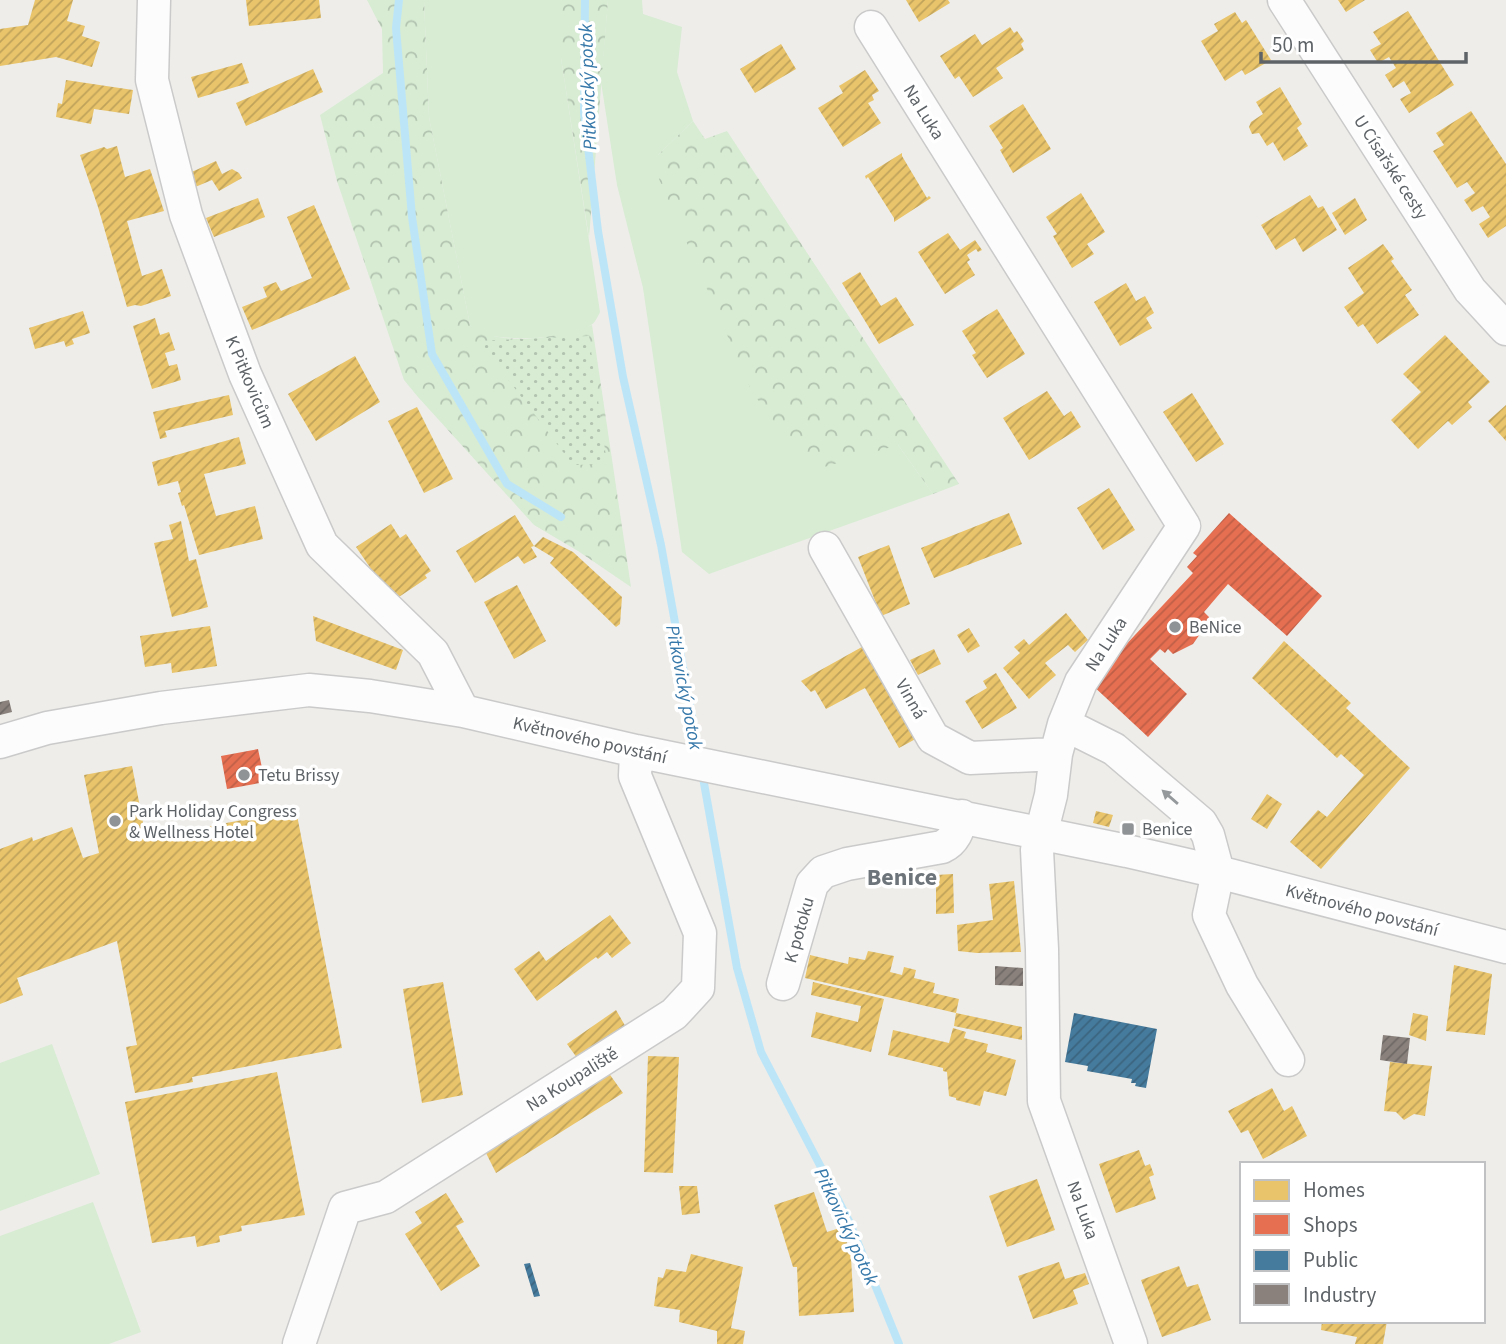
<svg xmlns="http://www.w3.org/2000/svg" width="1506" height="1344" font-family="'Source Sans 3',sans-serif">
<style>
.grass{fill:#d7ecd3}
.forest{fill:url(#forest-crowns)}
.park{fill:url(#park-dots)}
.homes{fill:url(#homes-hatch)}
.shops{fill:url(#shops-hatch)}
.public{fill:url(#public-hatch)}
.industry{fill:url(#industry-hatch)}
.lines{fill:none;stroke-linecap:round;stroke-linejoin:round}
.stream{stroke:#bde5f8;stroke-width:8}
.minor-casing{stroke:#cacaca;stroke-width:35}
.minor{stroke:#fcfcfc;stroke-width:32}
.oneway{fill:#95999c}
.poi-dot{fill:#909395;stroke:#fff;stroke-width:2.5}
.labels{text-anchor:middle;stroke-width:7;stroke-linejoin:round;paint-order:stroke}
.street-label{font-size:18px;fill:#5e6368;stroke:#fff}
.poi-label{font-size:18px;fill:#5e6368;stroke:#fff;text-anchor:start}
.water-label{font-size:19px;font-style:italic;fill:#3678a9;stroke:#fff}
.district-label{font-size:24px;font-weight:bold;fill:#6e757a;stroke:#fff}
</style>
<defs>
<pattern id="forest-crowns" width="20" height="18" patternUnits="userSpaceOnUse" patternTransform="scale(1.75)"><rect width="20" height="18" fill="#d7ecd3"/><path d="M2 6a3 3 0 1 1 6 0M12 15a3 3 0 1 1 6 0" fill="none" stroke="#b2c3af"/></pattern>
<pattern id="park-dots" width="8" height="8" patternUnits="userSpaceOnUse" patternTransform="scale(1.75)"><rect width="8" height="8" fill="#d7ecd3"/><path d="M2 2h.1M6 6h.1" fill="none" stroke="#b2c3af" stroke-width="1.8" stroke-linecap="round"/></pattern>
<pattern id="homes-hatch" width="6" height="6" patternUnits="userSpaceOnUse" patternTransform="scale(1.75)"><rect width="6" height="6" fill="#e9c46a"/><path d="M-1 1l2-2M0 6l6-6M5 7l2-2" fill="none" stroke="#c0a35b"/></pattern>
<pattern id="shops-hatch" width="6" height="6" patternUnits="userSpaceOnUse" patternTransform="scale(1.75)"><rect width="6" height="6" fill="#e76f51"/><path d="M-1 1l2-2M0 6l6-6M5 7l2-2" fill="none" stroke="#be5f47"/></pattern>
<pattern id="public-hatch" width="6" height="6" patternUnits="userSpaceOnUse" patternTransform="scale(1.75)"><rect width="6" height="6" fill="#457b9d"/><path d="M-1 1l2-2M0 6l6-6M5 7l2-2" fill="none" stroke="#3b647e"/></pattern>
<pattern id="industry-hatch" width="6" height="6" patternUnits="userSpaceOnUse" patternTransform="scale(1.75)"><rect width="6" height="6" fill="#8a817c"/><path d="M-1 1l2-2M0 6l6-6M5 7l2-2" fill="none" stroke="#6e6865"/></pattern>
</defs>
<rect width="100%" height="100%" fill="#eeede9"/>
<!-- grass -->
<path class="grass" d="M424 0H561V58L600 312C598 316 595 323 591 325 572 340 499 342 478 332 475 330 472 327 470 325L429 117Z
M608 0H642L643 14 682 27 677 72 693 121 658 155 898 445 933 494 709 574 682 552 643 288 617 185 601 82Z
M52 1044 100 1174 0 1211V1063Z
M93 1202 141 1332 109 1344H0V1236Z"/>
<!-- forest -->
<path class="forest" d="M367 0H424L429 117 470 325C497 348 561 338 592 325L631 587 578 551 534 525 418 397 404 380 337 181 320 115 383 73 382 29Z
M561 0H608L589 238 561 58Z
M693 121 705 139 727 131 959 484 933 494 898 445 811 471 752 392 659 179 658 155Z"/>
<!-- park -->
<path class="park" d="M589 336 607 464 573 465 479 341Z"/>
<!-- homes -->
<path class="homes" d="M35 0H73L67 21 85 26 82 36 100 42 92 67 56 57 0 66V29L28 25Z
M246 0H319L321 18 249 26Z
M906 0H948L950 3 919 22Z
M1338 0H1365L1346 12Z
M1408 11 1454 85 1409 113 1400 99 1411 93 1404 81 1393 88 1385 75 1396 68 1389 57 1378 63 1370 50 1381 44 1373 32Z
M1235 12 1242 23 1246 20 1271 60 1245 75 1242 70 1225 81 1201 41 1218 31 1214 24Z
M1010 27 1014 33 1017 31 1024 41 1021 44 1024 50 996 68 1003 78 973 97 959 76 955 79 940 56 975 34 982 45Z
M781 44 796 69 755 93 740 69Z
M242 63 249 83 198 98 191 77Z
M313 69 323 92 246 126 236 103Z
M865 70 879 91 872 95 874 100 868 103 881 123 843 147 818 108 843 93 839 86Z
M66 80 133 90 129 114 94 109 91 124 56 117 58 103 62 104Z
M1280 87 1302 124 1297 128 1308 146 1284 161 1273 142 1267 146 1259 133 1252 134 1249 127 1251 122 1263 114 1256 102Z
M1023 104 1051 149 1013 173 1000 150 1003 148 989 126Z
M1471 111 1506 164V226L1488 238 1479 224 1490 217 1483 206 1472 212 1464 200 1475 193 1467 182 1457 188 1433 151 1444 145 1436 133Z
M117 146 125 177 150 169 164 211 127 221 142 276 162 269 171 296 141 306 135 305 127 307 98 207 80 155 104 147 107 149Z
M902 153V156L927 198 929 196 931 198 894 222V218L868 177 866 179 865 176Z
M216 161 222 174 232 169 239 173 242 178 219 191 212 180 188 190 185 175Z
M1081 193 1105 232 1087 244 1094 254 1072 268 1053 236 1057 234 1046 217Z
M1310 195 1318 208 1323 206 1337 230 1303 252 1295 238 1276 250 1261 225Z
M258 198 265 217 214 237 206 218Z
M1355 198 1367 220 1345 235 1332 213Z
M314 205 350 289 252 330 242 307 267 297 263 287 276 282 281 291 312 278 287 217Z
M948 233 960 250 975 240 982 250 978 252 976 249 967 255 970 260 967 262 975 275 945 294 918 252Z
M1383 244 1394 259 1391 261 1412 290 1405 295 1419 315 1377 344 1363 324 1358 327 1344 307 1364 293 1348 268Z
M860 272 881 306 896 297 914 325 879 344 842 283Z
M1126 283 1136 301 1145 296 1154 313 1146 318 1152 328 1120 346 1094 302Z
M997 309 1025 354 987 378 972 355 976 353 962 331Z
M83 311 90 333 72 339 74 344 66 347 64 341 35 349 29 328Z
M155 318 160 335 169 332 175 350 165 353 169 366 177 364 181 380 152 389 133 326Z
M1445 335 1490 382 1468 402 1472 407 1452 425 1448 421 1418 449 1391 420 1421 392 1403 374Z
M355 356 380 402 316 441 288 394Z
M1047 391 1064 416 1071 411 1081 427 1029 460 1003 418Z
M1192 393 1224 444 1196 462 1163 412Z
M229 395 233 415 165 431 167 437 160 439 153 412Z
M1506 405V441L1488 421Z
M417 407 453 479 424 493 388 421Z
M239 437 246 464 204 474 216 516 255 506 263 539 199 555 184 505 182 506 178 493 181 492 178 481 158 486 152 462Z
M1109 488 1135 530 1103 550 1077 508Z
M1009 513 1022 544 934 578 921 548Z
M515 515 534 546 531 547 537 557 524 564 518 556 475 583 456 551Z
M181 521 189 561 196 559 208 607 172 617 154 543 173 539 169 525Z
M391 524 400 538 406 534 431 571 425 575 427 578 393 601 356 547Z
M543 537 573 552 622 597 620 624 616 627 550 563 554 558 534 546Z
M889 545 910 604 881 616 858 557Z
M517 585 546 641 514 659 484 602Z
M1066 613 1088 640 1075 652 1068 645 1045 663 1056 675 1029 699 1003 668 1020 653 1014 647 1024 639 1029 645Z
M313 616 403 650 396 670 316 641Z
M210 626 217 666 172 673 171 663 145 667 140 636Z
M969 628 980 646 968 653 957 635Z
M1284 641 1351 703 1346 708 1410 768 1321 869 1290 842 1318 810 1327 817 1364 775 1341 754 1337 758 1252 678Z
M869 643 921 736 899 748 865 688 826 709 815 690 811 692 801 681Z
M934 649 941 664 918 675 910 660Z
M996 673 1017 708 982 729 965 701 987 688 983 681Z
M132 766 146 838 296 810 342 1048 192 1077 193 1082 135 1093 126 1047 137 1045 117 941 17 978 23 995 0 1004V849L32 837 33 841 72 827 83 858 99 853 84 775Z
M1267 794 1282 804 1267 829 1251 819Z
M1096 811 1113 815 1109 827 1093 823Z
M953 874 954 913 936 914V875Z
M1014 881 1021 952 977 953 958 951 957 925 993 920 989 884Z
M610 915 631 943 612 958 607 952 598 959 596 957 537 1001 514 969 539 951 546 961Z
M868 951 894 956 890 972 902 975 904 967 916 970 914 978 935 983 933 993 959 999 956 1013 805 978 810 955 848 964 849 957 865 960Z
M1454 965 1492 974 1485 1035 1446 1031Z
M443 982 463 1095 422 1103 403 989Z
M813 982 884 999 871 1052 811 1037 816 1012 858 1022 861 1006 811 995Z
M616 1010 627 1029 580 1062 567 1044Z
M956 1013 1022 1027V1040L954 1026Z
M1413 1013 1428 1016 1426 1041 1409 1035Z
M953 1028 966 1032 964 1038 988 1044 986 1052 1016 1060 1006 1096 984 1091 980 1106 956 1100V1098L949 1096 947 1072 943 1071V1068L888 1055 893 1030 949 1043Z
M648 1056 679 1057 673 1173 644 1172Z
M1390 1062 1432 1066 1425 1116 1414 1114 1404 1120 1396 1112 1384 1111Z
M277 1072 305 1215 241 1226 242 1231 219 1236 220 1242 197 1247 195 1236 152 1243 125 1102Z
M608 1072 623 1093 496 1173 485 1151 517 1134Z
M1272 1088 1284 1111 1292 1106 1307 1136 1263 1159 1248 1130 1241 1133 1228 1111Z
M1139 1150 1145 1166 1150 1164 1154 1175 1149 1177 1156 1199 1116 1213 1099 1164Z
M1037 1179 1055 1230 1007 1247 989 1196Z
M679 1186H697L700 1213 682 1215Z
M814 1192 827 1232 843 1227 851 1257 854 1312 799 1316 797 1267H793L774 1205Z
M446 1193 464 1222 456 1226 480 1266 441 1291 405 1234 422 1223 415 1212Z
M691 1254 743 1267 731 1328 745 1331 743 1344H717V1331L679 1322 680 1310 654 1306 658 1277 663 1278 666 1269 686 1272Z
M1059 1262 1065 1279 1085 1273 1089 1284 1073 1290 1078 1304 1033 1319 1018 1276Z
M1179 1266 1187 1287 1198 1284 1211 1320 1162 1337 1141 1280Z
M1322 1321H1387L1383 1344H1355L1357 1337 1321 1330Z"/>
<!-- shops -->
<path class="shops" d="M1229 513 1322 596 1287 636 1228 584 1204 612 1209 617 1207 624 1193 644 1173 654 1168 649 1165 653 1160 649 1150 659 1187 694 1148 737 1090 683 1193 573 1187 567 1197 556 1193 553Z
M258 749 265 782 227 789 221 756Z"/>
<!-- public -->
<path class="public" d="M1074 1013 1157 1029 1146 1088 1135 1086 1136 1083H1131L1132 1079 1087 1071 1088 1066 1065 1062Z
M530 1263 540 1296 534 1297 524 1264Z"/>
<!-- industry -->
<path class="industry" d="M9 700 12 712 0 715V702Z
M995 966 1023 968V986L995 985Z
M1383 1035 1410 1038 1407 1064 1380 1060Z"/>
<g class="lines">
<!-- stream -->
<path class="stream" d="M399 0 396 28 412 217 432 354 507 484 561 517
M585 0 584 113 598 231 623 377 661 545 699 756
M702 772 737 968 761 1052 849 1221 899 1344"/>
<!-- minor casing -->
<g class="minor-casing">
<path id="minor" d="M154 0 152 80 186 215 245 374 322 545 433 653 463 711
M1284 0 1470 290 1506 329
M871 27 1184 526 1081 682 1064 724 1056 754 1051 795 1037 850 1042 949 1044 1101 1131 1344
M825 548 933 738 970 758 1056 754
M1064 724 1114 749 1201 823 1208 835 1218 872 1209 915 1242 985 1288 1060
M0 742 47 728 161 708 309 690 370 696 463 711 636 751 1127 851 1218 872 1506 947
M783 984 812 884 823 872 847 864 942 847C955 841 958 830 962 816
M299 1344 345 1208 386 1197 674 1014 698 988 700 933 635 776 636 751"/>
</g>
<!-- minor -->
<use href="#minor" class="minor"/>
</g>
<!-- one-way arrows -->
<defs><path id="oneway-solid" d="M-6-.8H1V-3.2L6.5 0L1 3.2V.8H-6Z" transform="scale(1.75)"/></defs>
<use class="oneway" href="#oneway-solid" transform="translate(1170 797) rotate(-139)"/>
<!-- markers -->
<g class="poi-dot">
<circle cx="1175" cy="627" r="7"/>
<circle cx="244" cy="775" r="7"/>
<circle cx="115" cy="821" r="7"/>
<rect x="1121" y="822" width="14" height="14" rx="3.5"/>
</g>
<g class="labels">
<!-- street labels -->
<g class="street-label">
<text transform="translate(924 112) rotate(58)" y="6">Na Luka</text>
<text transform="translate(1391 167) rotate(57)" y="6">U Císařské cesty</text>
<text transform="translate(250 382) rotate(67)" y="6">K Pitkovicům</text>
<text transform="translate(1106 644) rotate(-57)" y="6">Na Luka</text>
<text transform="translate(911 699) rotate(60)" y="6">Vinná</text>
<text transform="translate(590 740) rotate(13)" y="6">Květnového povstání</text>
<text transform="translate(1362 910) rotate(15)" y="6">Květnového povstání</text>
<text transform="translate(799 930) rotate(-74)" y="6">K potoku</text>
<text transform="translate(572 1079) rotate(-32)" y="6">Na Koupaliště</text>
<text transform="translate(1083 1210) rotate(70)" y="6">Na Luka</text>
</g>
<!-- poi labels -->
<g class="poi-label">
<text x="1189" y="633">BeNice</text>
<text x="258" y="781">Tetu Brissy</text>
<text x="129" y="817">Park Holiday Congress<tspan x="129" dy="21">&amp; Wellness Hotel</tspan></text>
<text x="1142" y="835">Benice</text>
</g>
<!-- water labels -->
<g class="water-label">
<text transform="translate(587 87) rotate(-92)" y="7">Pitkovický potok</text>
<text transform="translate(685 687) rotate(79)" y="7">Pitkovický potok</text>
<text transform="translate(847 1226) rotate(65)" y="7">Pitkovický potok</text>
</g>
<!-- district labels -->
<g class="district-label">
<text x="902" y="885">Benice</text>
</g>
</g>
<!-- legend -->
<rect x="1240" y="1162" width="245" height="161" fill="#ffffff" stroke="#bfc1c3" stroke-width="2"/>
<rect x="1254" y="1180" width="35" height="21" fill="#e9c46a" stroke="#bfc1c3" stroke-width="2"/>
<text x="1303" y="1197" font-size="21" fill="#5e6368">Homes</text>
<rect x="1254" y="1214" width="35" height="21" fill="#e76f51" stroke="#bfc1c3" stroke-width="2"/>
<text x="1303" y="1232" font-size="21" fill="#5e6368">Shops</text>
<rect x="1254" y="1250" width="35" height="21" fill="#457b9d" stroke="#bfc1c3" stroke-width="2"/>
<text x="1303" y="1267" font-size="21" fill="#5e6368">Public</text>
<rect x="1254" y="1284" width="35" height="21" fill="#8a817c" stroke="#bfc1c3" stroke-width="2"/>
<text x="1303" y="1302" font-size="21" fill="#5e6368">Industry</text>
<!-- scale -->
<path d="M1261 52v10h205v-10" fill="none" stroke="#5e6368" stroke-width="3.5"/>
<text x="1272" y="52" font-size="21" fill="#5e6368" stroke="#ffffff" stroke-width="5" paint-order="stroke">50 m</text>
</svg>
